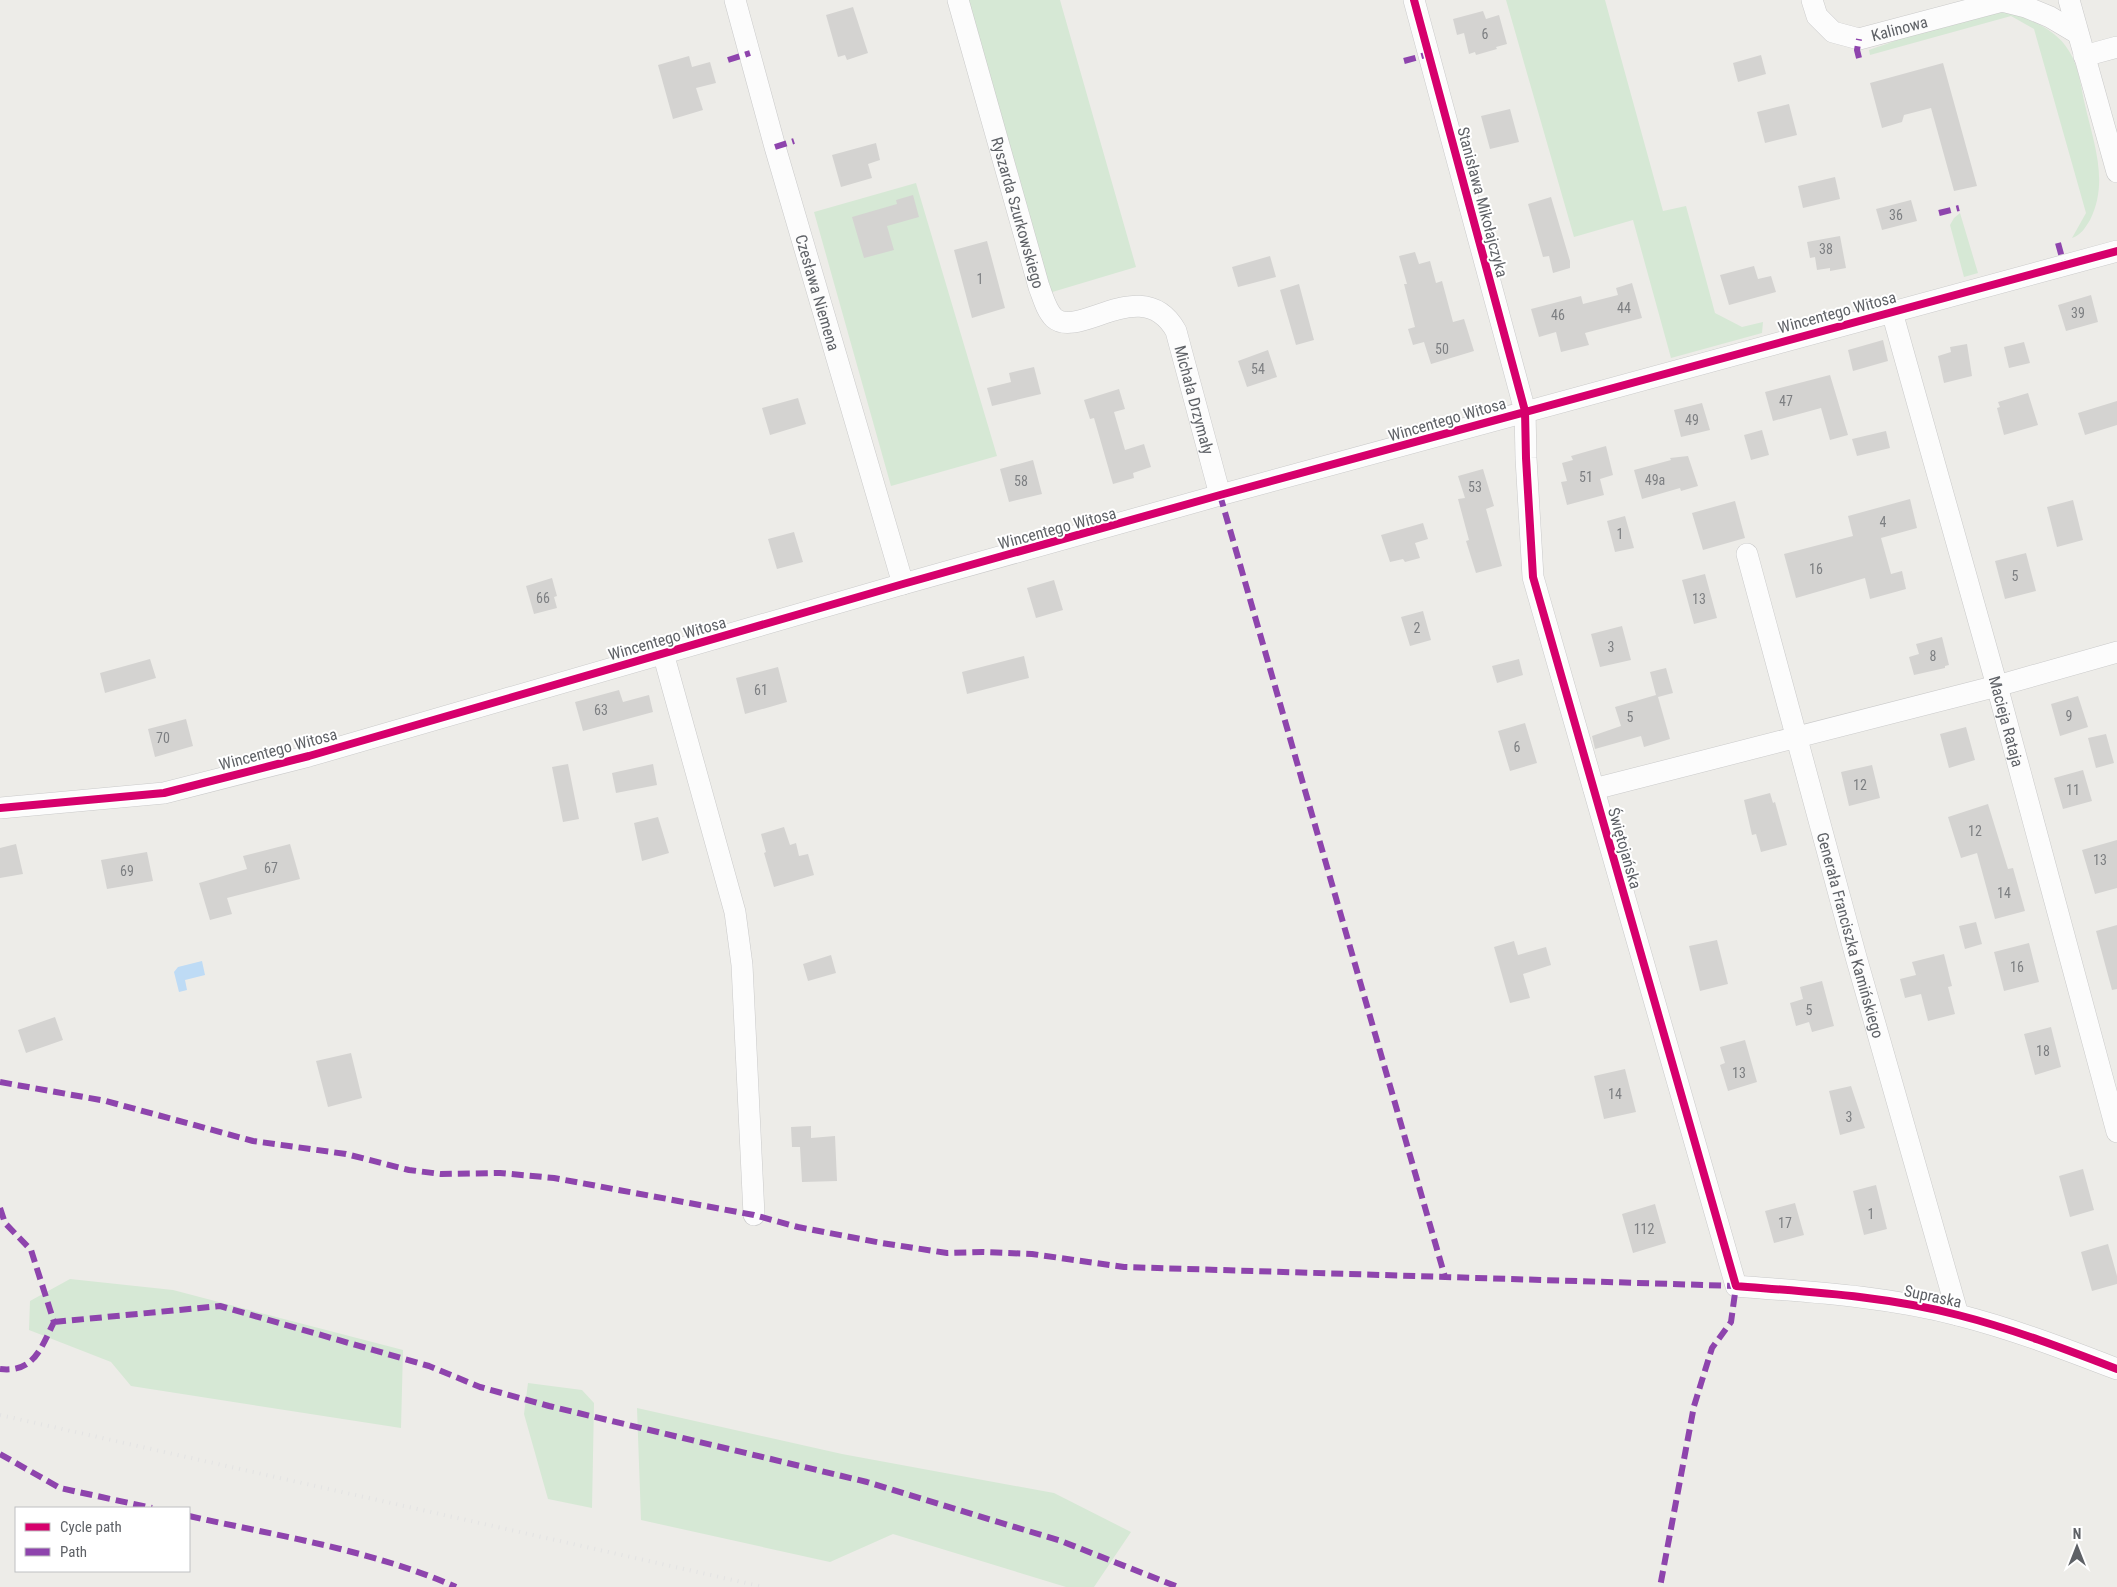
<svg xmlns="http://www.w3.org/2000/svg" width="2117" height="1587" font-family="'Roboto Condensed',sans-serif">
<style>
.green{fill:#d6e8d5}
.water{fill:#bedbf5}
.building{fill:#d4d3d1}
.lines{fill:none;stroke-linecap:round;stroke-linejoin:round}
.street-casing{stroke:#cacaca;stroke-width:22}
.street{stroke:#fcfcfc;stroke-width:21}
.rail{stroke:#e3e3e3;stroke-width:4;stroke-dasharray:1 6;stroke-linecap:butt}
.quiet{stroke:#8e44ad;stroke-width:6;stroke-dasharray:12 6;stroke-linecap:butt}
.cycleway-casing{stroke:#fff;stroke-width:11}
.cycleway{stroke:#d6006c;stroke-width:8}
.labels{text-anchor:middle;stroke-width:4;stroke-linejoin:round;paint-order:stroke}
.number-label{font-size:14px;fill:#7d7f82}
.street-label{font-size:16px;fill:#5e6166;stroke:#fff}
</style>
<rect width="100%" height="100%" fill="#edece8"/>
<!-- green -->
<path class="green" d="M968 0H1060L1136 267 1049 293Z
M1506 0H1605L1663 211 1686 206 1715 313 1742 327 1763 322 1762 333 1671 358 1633 220 1574 237Z
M2010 12C2031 20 2057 30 2069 51 2079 66 2081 88 2085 105 2094 144 2109 182 2090 220 2085 228 2081 235 2072 238L2086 213 2034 29 2011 16 1870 55 1869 50C1914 35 1962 14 2010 12Z
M916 183 997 456 891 486 814 212Z
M1960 213 1978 273 1964 277 1950 225 1954 218Z
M70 1279 173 1290 403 1350 401 1428 131 1386 111 1362 29 1330 30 1301Z
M528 1383 582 1390 594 1403 592 1508 548 1499 524 1414Z
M637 1408 842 1454 1054 1493 1131 1532 1094 1587H1066L893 1534 830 1562 641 1520Z"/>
<!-- water -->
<path class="water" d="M202 961 205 975 185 980 187 990 179 992 174 972 178 967Z"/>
<!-- building -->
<path class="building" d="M853 7 868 53 847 60 845 55 838 57 826 15Z
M1483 11 1486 19 1499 15 1507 44 1496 47 1497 49 1476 55 1475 52 1469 54 1464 33 1457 35 1453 19Z
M1761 55 1766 74 1738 82 1733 63Z
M689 56 692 67 710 62 716 83 696 88 703 110 673 119 658 65Z
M1943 63 1977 186 1954 191 1931 108 1904 115 1902 122 1882 128 1870 83Z
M1789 104 1797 135 1765 143 1757 112Z
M1510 109 1519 142 1490 149 1481 116Z
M876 143 880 160 868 164 872 178 841 187 832 155Z
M1835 177 1840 199 1803 208 1798 186Z
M913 195 919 217 887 226 894 250 864 258 852 217 897 204 896 200Z
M1551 197 1570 261V268L1553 273 1549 256 1543 257 1528 204Z
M1911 200 1917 221 1882 230 1876 209Z
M1840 236 1846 268 1830 271V268L1817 270 1815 257 1810 258 1807 242Z
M987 241 1005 308 972 318 954 250Z
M1415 252 1419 264 1430 261 1436 283 1442 281 1453 322 1464 319 1474 351 1431 364 1424 342 1413 345 1408 329 1415 327 1404 284H1407L1399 256Z
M1270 256 1276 277 1238 287 1232 267Z
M1754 266 1758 279 1771 276 1776 292 1729 305 1720 275Z
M1632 283 1642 318 1585 333 1589 345 1561 352 1556 332 1539 337 1531 309 1581 296 1583 304 1618 295 1616 288Z
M1299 284 1314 340 1296 345 1280 290Z
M2091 295 2098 322 2066 331 2058 305Z
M1883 340 1888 361 1853 371 1848 350Z
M2024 342 2030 363 2009 368 2004 347Z
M1967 344 1972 376 1944 383 1938 356 1951 352 1950 347Z
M1268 350 1277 377 1247 387 1238 361Z
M1034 367 1041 394 992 406 987 388 1011 382 1009 373Z
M1830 375 1848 435 1830 440 1821 408 1773 421 1765 392Z
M1119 389 1125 409 1114 412 1125 450 1144 444 1151 467 1133 473 1134 478 1113 484 1094 418 1090 419 1084 400Z
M2028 393 2038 425 2004 435 1997 408 2000 407 1998 402Z
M798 398 806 424 770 435 762 408Z
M2117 401V425L2085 435 2078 413Z
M1702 403 1710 430 1681 437 1674 410Z
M1762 430 1769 455 1751 460 1744 435Z
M1886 431 1890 448 1857 456 1852 439Z
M1606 446 1613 475 1600 479 1604 495 1567 505 1561 482 1567 481 1562 463 1573 460 1571 456Z
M1688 456 1698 486 1681 491 1680 488 1642 499 1634 470 1671 460 1670 458Z
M1033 460 1042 494 1009 502 1000 469Z
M1483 469 1494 506 1486 509 1502 566 1476 573 1466 541 1469 540 1458 499 1465 498 1458 476Z
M1910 499 1917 528 1881 538 1891 574 1902 571 1906 589 1870 599 1865 578 1796 598 1784 554 1853 536 1848 516Z
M2073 500 2083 540 2057 547 2047 507Z
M1735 501 1745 538 1703 550 1692 513Z
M1625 516 1634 548 1615 552 1607 521Z
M1423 523 1428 539 1415 543 1420 558 1405 562 1403 559 1390 562 1381 535Z
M794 532 803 562 777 569 768 539Z
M2026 553 2036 591 2005 599 1995 561Z
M1705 574 1717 618 1694 624 1682 580Z
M552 578 557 596 554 597 557 608 534 614 526 586Z
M1054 580 1063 610 1036 618 1027 588Z
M1423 611 1431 640 1410 646 1401 617Z
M1622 626 1631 660 1600 667 1591 634Z
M1942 637 1949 665 1945 666V668L1914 675 1909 657 1919 654 1916 644Z
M1024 656 1029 678 967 694 962 672Z
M150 659 156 678 105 693 100 673Z
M1519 659 1523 675 1497 683 1492 666Z
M778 667 787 702 745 714 736 678Z
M1666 668 1673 693 1658 697 1670 739 1644 747 1641 736 1595 749 1592 736 1621 726 1615 707 1656 695 1650 672Z
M619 690 623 702 649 695 653 712 583 731 575 702Z
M2078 696 2088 727 2060 736 2051 704Z
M186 719 193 746 155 757 148 729Z
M1525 723 1537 763 1510 771 1498 731Z
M1966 727 1975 760 1949 768 1940 734Z
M2106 734 2114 763 2096 768 2088 738Z
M568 764 579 819 563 822 552 767Z
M653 764 657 785 616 793 612 773Z
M1872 765 1880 798 1849 806 1841 772Z
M2083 770 2092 801 2063 809 2054 778Z
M1770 793 1773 803 1775 802 1787 845 1761 852 1756 834 1752 835 1744 800Z
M1988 804 2008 869 2013 868 2025 911 1995 919 1977 853 1961 858 1948 817Z
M658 817 669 853 642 861 634 823Z
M784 827 790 845 796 843 799 856 808 854 814 875 774 887 764 853 766 852 761 834Z
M2117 840V888L2095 894 2082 850Z
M16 844 23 874 0 878V848Z
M290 844 300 879 227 898 232 914 210 920 199 883 247 869 243 856Z
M147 852 153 881 107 889 101 860Z
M1976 922 1982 944 1965 949 1959 926Z
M2117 925V989L2112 990 2096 931Z
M1717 940 1728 984 1700 991 1689 946Z
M1514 941 1518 955 1546 947 1551 965 1523 974 1530 998 1510 1003 1494 947Z
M2029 943 2039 982 2004 991 1994 952Z
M1944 954 1952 986 1948 987 1955 1014 1928 1021 1921 994 1905 998 1900 979 1916 975 1912 962Z
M831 955 836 973 808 981 803 964Z
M1822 981 1834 1026 1812 1032 1809 1022 1796 1026 1790 1003 1803 999 1800 987Z
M55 1017 63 1040 26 1053 18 1030Z
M2051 1027 2061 1067 2035 1075 2024 1034Z
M1745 1040 1757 1082 1728 1091 1720 1065 1725 1063 1720 1047Z
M351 1053 362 1098 328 1107 316 1061Z
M1625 1069 1636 1112 1604 1119 1594 1076Z
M1851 1086 1865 1128 1840 1135 1829 1091Z
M811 1126V1138L835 1136 837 1181 802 1182 800 1147H792L791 1127Z
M2083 1169 2094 1210 2070 1217 2059 1176Z
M1876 1185 1887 1229 1864 1235 1853 1191Z
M1795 1203 1804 1235 1774 1243 1765 1211Z
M1655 1204 1666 1243 1633 1253 1622 1214Z
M2108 1244 2117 1276V1284L2092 1291 2081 1252Z"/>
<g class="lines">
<!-- street casing -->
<g class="street-casing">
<g id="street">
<path id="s1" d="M735 0 775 147 903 584"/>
<path id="s2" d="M958 0 1039 287C1043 297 1046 310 1054 318 1079 340 1143 272 1176 331L1220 495"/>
<path d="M1414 0 1525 411 1526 458 1533 577 1736 1286C1810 1292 1886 1296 1958 1315 2013 1329 2065 1349 2117 1369"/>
<path id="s3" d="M1812 0 1817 16 1833 32 1859 39 2002 1 2026 7 2050 17 2077 33"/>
<path d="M2069 0 2117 172"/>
<path d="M2084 56 2117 47"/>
<path id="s4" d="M1892 312 1997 686 2117 1132"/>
<path id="s5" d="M1747 554 1856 957 1958 1315"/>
<path d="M663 653 735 912 742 965 754 1215"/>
<path d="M1594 789 1997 686 2117 652"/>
<path d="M0 808 164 793 309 756 903 584 1220 495 2117 251"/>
</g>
</g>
<!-- street -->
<use href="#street" class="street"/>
<!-- rail -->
<path class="rail" d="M0 1415 764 1587"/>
<!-- quiet -->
<path class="quiet" d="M1859 58 1857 50 1859 39
M728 60 750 53
M1404 61 1429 54
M775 147 794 141
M1939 213 1959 208
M2058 243 2064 265
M1220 495 1445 1277
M0 1082 106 1101 253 1141 346 1154 409 1170 441 1174 500 1173 554 1178 754 1215 798 1227 882 1243 947 1253 983 1252 1032 1254 1124 1267 1736 1286 1731 1322 1712 1348 1694 1406 1660 1587
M0 1208 5 1223 31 1250 54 1322C41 1348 34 1373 0 1369
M54 1322 220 1306 429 1366 480 1387 549 1406 867 1482 1061 1541 1178 1587
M0 1454 60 1488 152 1508
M189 1516C278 1536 372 1550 456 1587"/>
<!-- cycleway casing -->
<g class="cycleway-casing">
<path id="cycleway" d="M1414 0 1525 411 1526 458 1533 577 1736 1286C1810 1292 1886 1296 1958 1315 2013 1329 2065 1349 2117 1369
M0 808 164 793 309 756 903 584 1220 495 2117 251"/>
</g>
<!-- cycleway -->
<use href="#cycleway" class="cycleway"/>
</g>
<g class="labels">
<!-- number labels -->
<g class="number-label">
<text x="1485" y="39">6</text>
<text x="1896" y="220">36</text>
<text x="1826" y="254">38</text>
<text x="980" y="284">1</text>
<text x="1624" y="313">44</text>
<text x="2078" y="318">39</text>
<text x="1558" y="320">46</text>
<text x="1442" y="354">50</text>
<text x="1258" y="374">54</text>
<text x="1786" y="406">47</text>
<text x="1692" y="425">49</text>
<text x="1586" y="482">51</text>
<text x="1655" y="485">49a</text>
<text x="1021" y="486">58</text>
<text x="1475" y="492">53</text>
<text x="1883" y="527">4</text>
<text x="1620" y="539">1</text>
<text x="1816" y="574">16</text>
<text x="2015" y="581">5</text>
<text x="543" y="603">66</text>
<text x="1699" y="604">13</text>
<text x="1417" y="633">2</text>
<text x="1611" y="652">3</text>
<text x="1933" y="661">8</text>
<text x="761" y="695">61</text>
<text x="601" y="715">63</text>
<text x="2069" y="721">9</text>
<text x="1630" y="722">5</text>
<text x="163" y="743">70</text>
<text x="1517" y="752">6</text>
<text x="1860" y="790">12</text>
<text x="2073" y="795">11</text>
<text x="1975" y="836">12</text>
<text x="2100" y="865">13</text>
<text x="271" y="873">67</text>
<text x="127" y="876">69</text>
<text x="2004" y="898">14</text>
<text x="2017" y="972">16</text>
<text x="1809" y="1015">5</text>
<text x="2043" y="1056">18</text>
<text x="1739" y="1078">13</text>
<text x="1615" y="1099">14</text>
<text x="1849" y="1122">3</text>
<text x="1871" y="1219">1</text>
<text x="1785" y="1228">17</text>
<text x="1644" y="1234">112</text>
</g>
<!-- street labels -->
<g class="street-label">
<text dy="6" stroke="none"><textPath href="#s3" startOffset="108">Kalinowa</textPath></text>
<text transform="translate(1483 202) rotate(75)" y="6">Stanisława Mikołajczyka</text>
<text dy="6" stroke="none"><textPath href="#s2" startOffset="221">Ryszarda Szurkowskiego</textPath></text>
<text dy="6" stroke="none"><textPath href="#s1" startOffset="304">Czesława Niemena</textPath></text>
<text transform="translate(1837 312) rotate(-15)" y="6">Wincentego Witosa</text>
<text dy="6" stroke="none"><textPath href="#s2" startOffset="539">Michała Drzymały</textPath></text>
<text transform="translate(1447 419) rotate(-16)" y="6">Wincentego Witosa</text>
<text transform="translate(1057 528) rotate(-15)" y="6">Wincentego Witosa</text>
<text transform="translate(667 638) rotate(-16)" y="6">Wincentego Witosa</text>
<text dy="6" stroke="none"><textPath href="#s4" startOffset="425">Macieja Rataja</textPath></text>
<text transform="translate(278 749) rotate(-15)" y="6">Wincentego Witosa</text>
<text transform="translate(1625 848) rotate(74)" y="6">Świętojańska</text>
<text dy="6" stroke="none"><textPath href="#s5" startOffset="395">Generała Franciszka Kamińskiego</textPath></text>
<text transform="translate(1933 1296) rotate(12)" y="6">Supraska</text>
</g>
</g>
<!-- legend -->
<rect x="15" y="1507" width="175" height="65" fill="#ffffff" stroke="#bfc0c2"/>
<rect x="25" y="1523" width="25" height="8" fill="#d6006c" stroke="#bfc0c2"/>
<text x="60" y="1532" font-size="15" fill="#5e6166">Cycle path</text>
<rect x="25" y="1548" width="25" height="8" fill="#8e44ad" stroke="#bfc0c2"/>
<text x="60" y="1557" font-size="15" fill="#5e6166">Path</text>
<!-- north arrow -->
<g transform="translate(2077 1547)" stroke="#ffffff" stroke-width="4" paint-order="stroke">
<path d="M0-4L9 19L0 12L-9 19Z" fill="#5e6166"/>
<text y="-8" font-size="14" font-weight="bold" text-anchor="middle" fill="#5e6166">N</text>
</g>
</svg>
